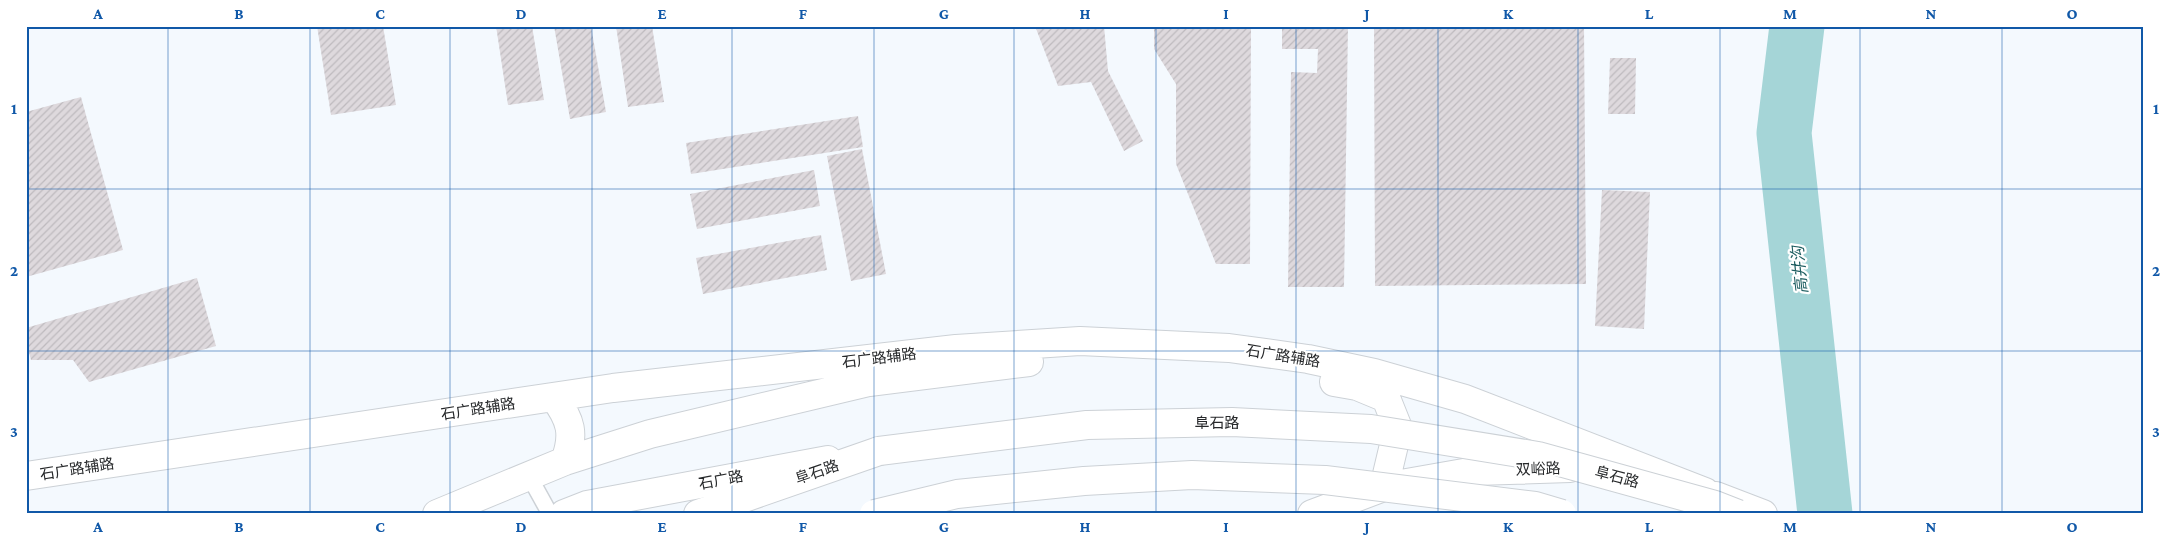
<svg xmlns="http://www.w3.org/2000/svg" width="2170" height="540" font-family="'Crimson Pro','Noto Sans SC',serif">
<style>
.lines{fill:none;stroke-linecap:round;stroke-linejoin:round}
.river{stroke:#a5d5d7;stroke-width:55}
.building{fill:url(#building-hatch)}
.lane-casing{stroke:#ccd1d6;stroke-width:18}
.secondary-casing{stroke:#ccd1d6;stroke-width:30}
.primary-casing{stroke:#ccd1d6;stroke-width:30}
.highway-casing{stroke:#ccd1d6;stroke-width:30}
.lane{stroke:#fff;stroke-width:15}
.secondary{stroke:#fff;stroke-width:28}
.primary{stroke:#fff;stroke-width:28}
.highway{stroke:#fff;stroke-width:28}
.highway-bridge-casing{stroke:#ccd1d6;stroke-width:30;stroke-linecap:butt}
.highway-bridge{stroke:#fff;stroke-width:28}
.grid{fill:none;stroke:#1058a8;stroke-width:1;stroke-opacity:0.55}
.labels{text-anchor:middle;stroke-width:4.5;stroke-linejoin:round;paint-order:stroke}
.street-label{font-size:15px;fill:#27292b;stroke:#fff}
.water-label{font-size:16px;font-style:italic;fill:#1e5e61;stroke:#fff}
.neatline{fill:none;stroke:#1058a8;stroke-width:2}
.grid-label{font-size:16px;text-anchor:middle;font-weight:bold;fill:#1058a8}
</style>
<defs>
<pattern id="building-hatch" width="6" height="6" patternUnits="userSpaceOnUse" patternTransform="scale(1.25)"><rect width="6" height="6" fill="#ded9dd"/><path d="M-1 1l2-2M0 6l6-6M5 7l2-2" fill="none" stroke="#bebabe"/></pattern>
</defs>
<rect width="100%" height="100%" fill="#f4f9fe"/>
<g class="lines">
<!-- river -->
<path class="river" d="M1797 26 1784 133 1825 514"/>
</g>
<!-- building -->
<path class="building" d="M317 26H383L396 105 331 115Z
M496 26H532L544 100 508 105Z
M554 26H591L606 112 570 119Z
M616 26H652L664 102 628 107Z
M1035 26H1104L1108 71 1143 141 1124 151 1091 82 1058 86Z
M1154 26H1251L1250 264H1216L1176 164V84L1154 49Z
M1282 26H1348L1344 287H1288L1291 72 1317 73 1318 49H1282Z
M1374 26H1584L1586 284 1375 286Z
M1610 58H1636L1635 114H1608Z
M81 97 123 250 26 277V112Z
M858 116 863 147 691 174 686 143Z
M862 149 886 274 851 281 827 156Z
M814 170 820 206 697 229 690 194Z
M1602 190 1650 192 1644 329 1595 326Z
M821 235 827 270 703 294 696 258Z
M197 278 216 346 89 382 73 360H31L26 342V328Z"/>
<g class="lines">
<!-- lane casing -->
<g class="lane-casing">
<path id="lane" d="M529 476 550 514"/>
</g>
<!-- secondary casing -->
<g class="secondary-casing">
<path id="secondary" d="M1334 382 1357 386 1386 398 1398 428 1384 487
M554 397C571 420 575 434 565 461
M26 476 613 388 956 349 1080 341 1229 348 1308 359 1374 373 1465 399 1705 492
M1716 496 1763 514
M437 514 565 461 650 434 869 382 1029 362
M1312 514 1384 487 1475 471 1570 468"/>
</g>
<!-- primary casing -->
<g class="primary-casing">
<path id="primary" d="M564 514 587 505 828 460"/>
</g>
<!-- highway casing -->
<g class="highway-casing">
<path id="highway" d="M698 514 879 451"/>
</g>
<!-- lane -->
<use href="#lane" class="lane"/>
<!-- secondary -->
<use href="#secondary" class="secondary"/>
<!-- primary -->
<use href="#primary" class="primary"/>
<!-- highway -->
<use href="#highway" class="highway"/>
<!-- highway-bridge casing -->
<g class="highway-bridge-casing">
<path id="highway-bridge" d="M879 451 1087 425 1232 422 1371 429 1538 456 1715 505 1738 514
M874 514 957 494 1084 481 1192 475 1325 480 1535 506 1562 514"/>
</g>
<!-- highway-bridge -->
<use href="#highway-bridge" class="highway-bridge"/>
</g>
<!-- grid -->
<path class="grid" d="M168 26V514M310 26V514M450 26V514M592 26V514M732 26V514M874 26V514M1014 26V514M1156 26V514M1296 26V514M1438 26V514M1578 26V514M1720 26V514M1860 26V514M2002 26V514M26 189H2144M26 351H2144"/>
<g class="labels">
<!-- street labels -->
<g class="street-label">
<text transform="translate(1283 356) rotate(9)" y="5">石广路辅路</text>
<text transform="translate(879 358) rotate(-7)" y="5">石广路辅路</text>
<text transform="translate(478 409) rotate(-9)" y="5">石广路辅路</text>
<text x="1217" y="428">阜石路</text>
<text transform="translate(77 469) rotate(-9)" y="5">石广路辅路</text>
<text transform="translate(1538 469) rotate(-2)" y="5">双峪路</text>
<text transform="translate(817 472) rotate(-19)" y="5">阜石路</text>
<text transform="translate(1617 477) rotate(15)" y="5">阜石路</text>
<text transform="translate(721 480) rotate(-11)" y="5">石广路</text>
</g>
<!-- water labels -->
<g class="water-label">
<text transform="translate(1799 270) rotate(-96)" y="6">高井沟</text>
</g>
</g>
<!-- border -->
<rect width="2170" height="540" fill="none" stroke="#ffffff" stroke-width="55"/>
<rect x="28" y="28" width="2114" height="484" class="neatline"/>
<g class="grid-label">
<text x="98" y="19">A</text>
<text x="239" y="19">B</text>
<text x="380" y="19">C</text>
<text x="521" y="19">D</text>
<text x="662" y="19">E</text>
<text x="803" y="19">F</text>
<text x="944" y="19">G</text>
<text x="1085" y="19">H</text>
<text x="1226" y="19">I</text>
<text x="1367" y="19">J</text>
<text x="1508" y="19">K</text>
<text x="1649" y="19">L</text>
<text x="1790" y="19">M</text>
<text x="1931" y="19">N</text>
<text x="2072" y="19">O</text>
<text x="14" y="114">1</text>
<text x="2156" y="114">1</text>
<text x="14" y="276">2</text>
<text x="2156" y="276">2</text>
<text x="14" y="437">3</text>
<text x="2156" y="437">3</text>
<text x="98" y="532">A</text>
<text x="239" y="532">B</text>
<text x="380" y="532">C</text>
<text x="521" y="532">D</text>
<text x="662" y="532">E</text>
<text x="803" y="532">F</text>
<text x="944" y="532">G</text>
<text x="1085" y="532">H</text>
<text x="1226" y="532">I</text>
<text x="1367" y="532">J</text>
<text x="1508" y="532">K</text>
<text x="1649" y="532">L</text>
<text x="1790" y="532">M</text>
<text x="1931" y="532">N</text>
<text x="2072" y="532">O</text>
</g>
</svg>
